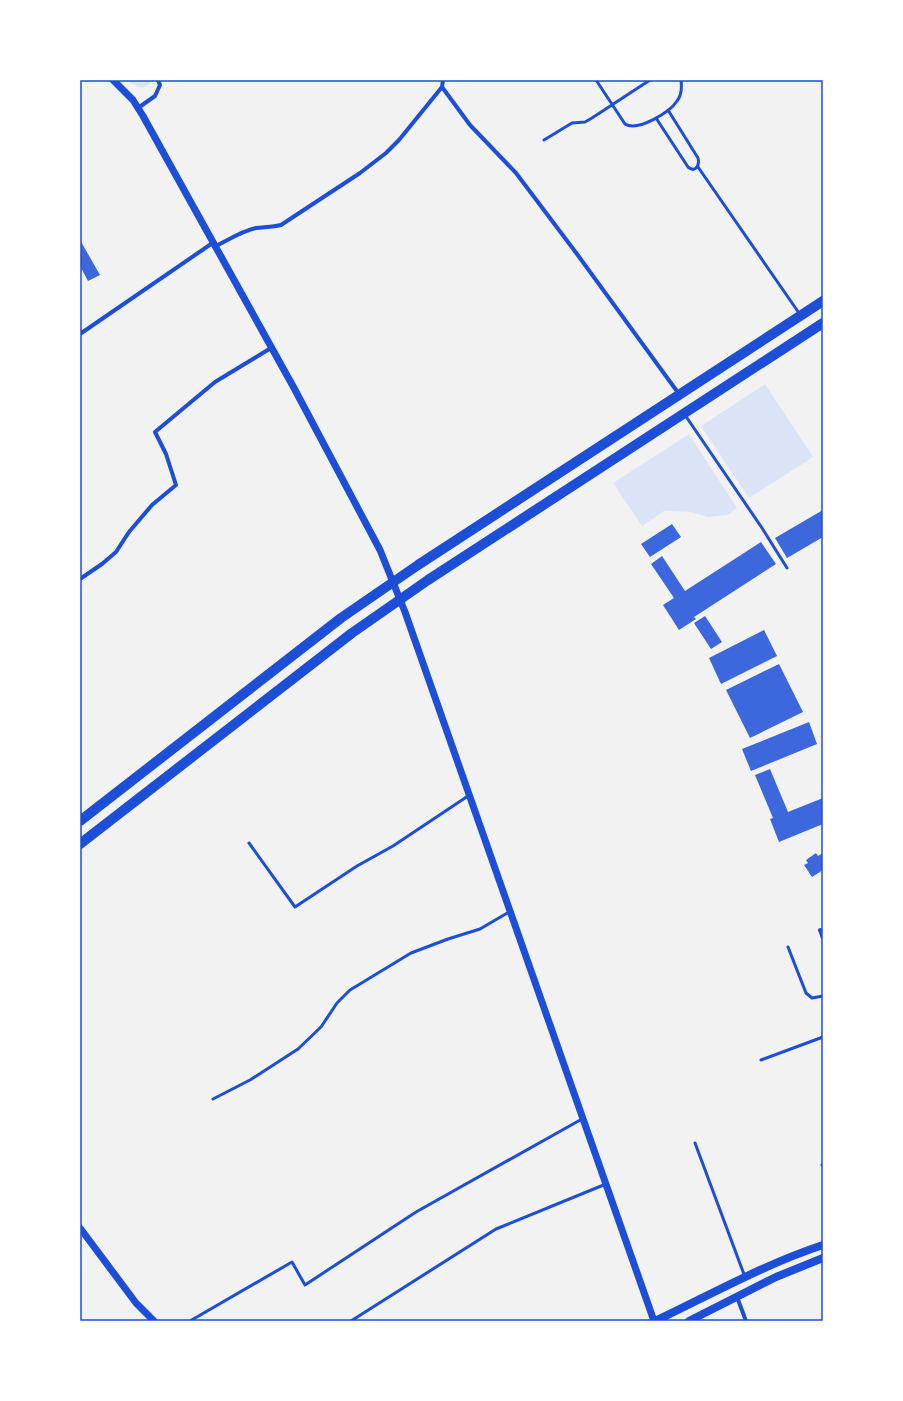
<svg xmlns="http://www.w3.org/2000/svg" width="903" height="1401" font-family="Mulish,sans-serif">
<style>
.green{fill:#dbe4f7}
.building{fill:#3d67dc}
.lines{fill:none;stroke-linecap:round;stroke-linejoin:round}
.service{stroke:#1d4ed8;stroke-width:3}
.minor{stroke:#1d4ed8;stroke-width:4}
.tertiary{stroke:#1d4ed8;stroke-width:7}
.secondary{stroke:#1d4ed8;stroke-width:8}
.primary{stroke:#1d4ed8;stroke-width:10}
.neatline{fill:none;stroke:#1d4ed8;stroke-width:1.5}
</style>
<rect width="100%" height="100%" fill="#f2f2f2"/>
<!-- green -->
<path class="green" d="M127 80H149L151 83C142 91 135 86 127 80Z
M765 384 813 457 749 498 701 426Z
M689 434 737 508 728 515 708 517 691 512 664 511 642 526 613 483Z"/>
<!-- building -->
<path class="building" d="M80 240 100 275 88 281 80 266Z
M823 510V537L787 558 775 538Z
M672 524 681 537 650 557 641 544Z
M761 542 776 564 694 617 696 619 679 630 663 605 674 598 651 564 662 556 685 591Z
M705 616 722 642 711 649 694 623Z
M764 630 777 656 721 684 709 658Z
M779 664 803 712 750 738 726 690Z
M809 722 817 744 751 771 742 749Z
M770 769 788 812 823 798V824L779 842 770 819 773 818 755 775Z
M816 853 818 856 823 853V870L812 877 804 865 808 863 806 860Z"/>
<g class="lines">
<!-- service -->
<path class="service" d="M596 80 625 124C638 132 670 112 677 101 682 95 682 88 681 80
M656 118 688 167C695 173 700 166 698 158L668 110
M544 140 572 123 585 122 592 118 650 80
M698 167 799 313
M685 415 762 528 787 568
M249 843 295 907 357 866 393 846 468 796
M788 947 806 993 812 998 823 996
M761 1060 823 1037
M213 1099 250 1080 298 1049 321 1027 337 1003 350 990 411 953 448 939 480 929 509 912
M695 1143 745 1277
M822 1165H823
M190 1321 292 1262 305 1285 416 1212 582 1119
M351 1321 496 1229 606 1184"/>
<!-- minor -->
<path class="minor" d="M442 87 470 125 516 173 577 254 679 394
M138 108 155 96 160 85 158 80
M216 246C228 240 242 231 256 228 264 227 273 227 281 225L360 173 386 153 399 140 442 87 443 80
M80 334 214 242
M80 579 102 564 116 552 129 532 152 505 176 485 166 454 155 432 215 382 271 348
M820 930 823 938
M737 1297 746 1321"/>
<!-- tertiary -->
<path class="tertiary" d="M113 80 133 100 143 116 294 388 380 550 405 612 654 1321
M80 1228 136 1303 154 1321"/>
<!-- secondary -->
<path class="secondary" d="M655 1321C710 1295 765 1264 823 1245
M689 1321 776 1277 823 1258"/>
<!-- primary -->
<path class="primary" d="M80 821 341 618 418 565 823 301
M80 844 352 633 428 580 823 323"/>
</g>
<!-- border -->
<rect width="903" height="1401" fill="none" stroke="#ffffff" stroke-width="162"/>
<rect x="81" y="81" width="741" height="1239" class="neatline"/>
</svg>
